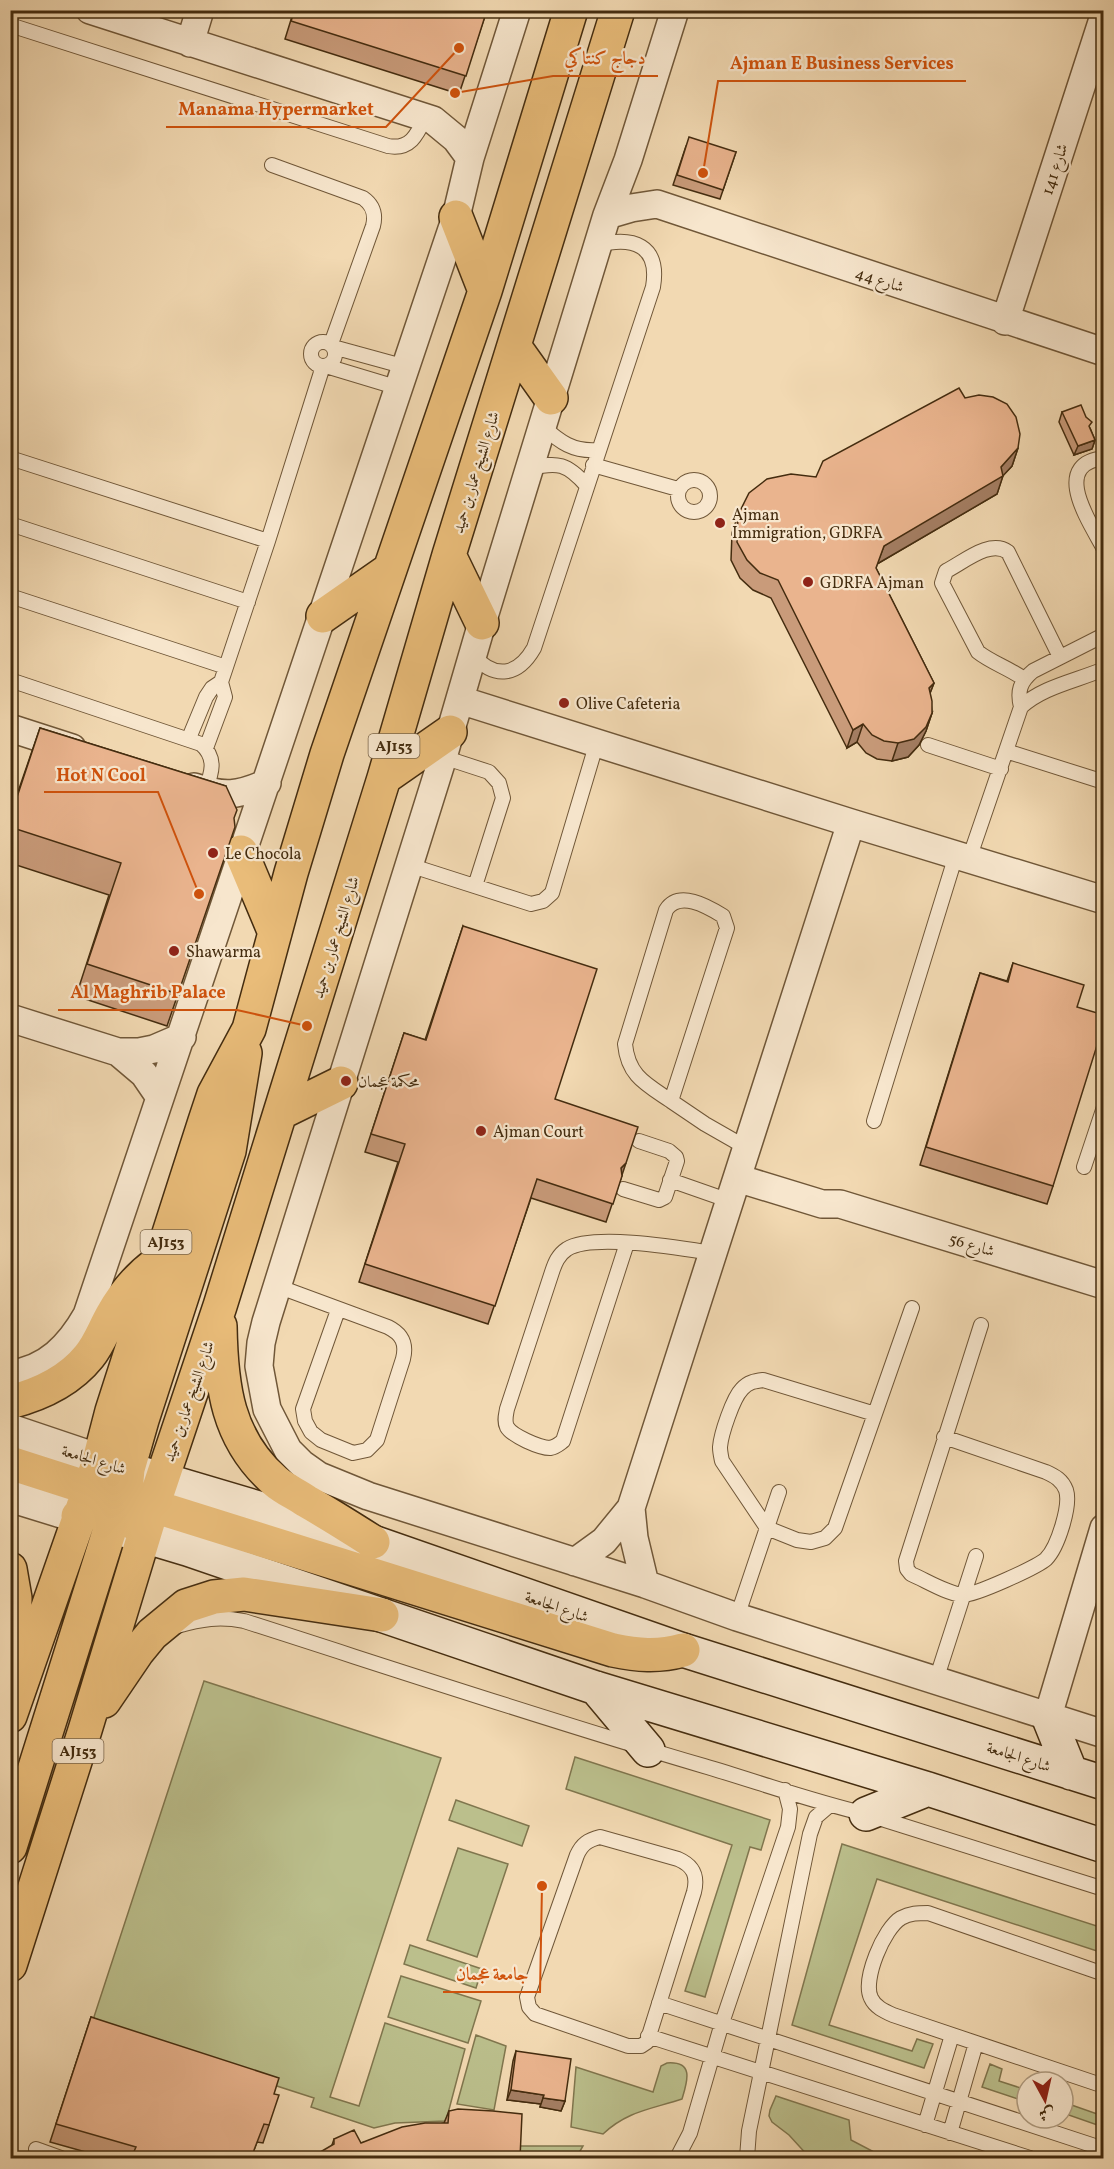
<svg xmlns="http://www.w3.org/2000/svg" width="1114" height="2169" font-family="Vollkorn,Amiri,serif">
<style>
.green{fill:#bbbf8c;stroke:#80764e;stroke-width:1.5}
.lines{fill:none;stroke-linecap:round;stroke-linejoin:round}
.service-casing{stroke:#705738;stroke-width:16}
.minor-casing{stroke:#705738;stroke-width:30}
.tertiary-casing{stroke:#705738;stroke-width:36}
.secondary-casing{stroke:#442c0f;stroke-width:36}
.primary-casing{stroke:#442c0f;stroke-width:36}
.service{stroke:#f7e6cd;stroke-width:14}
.minor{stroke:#f7e6cd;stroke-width:27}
.tertiary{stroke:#f7e6cd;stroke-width:33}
.secondary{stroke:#f7e6cd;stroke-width:33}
.primary{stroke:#e9bc79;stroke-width:33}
.wall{fill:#c99b7a;stroke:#442c0f;stroke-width:1.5}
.shaded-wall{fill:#a47e63;stroke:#442c0f;stroke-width:1.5}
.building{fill:#eab48e;stroke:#442c0f;stroke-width:1.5}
.poi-dot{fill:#8f2418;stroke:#f7e6cd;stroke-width:2}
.labels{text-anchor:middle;stroke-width:4.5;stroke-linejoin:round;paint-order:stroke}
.shield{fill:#f7e6cd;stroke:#7a6448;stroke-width:1.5}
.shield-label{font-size:15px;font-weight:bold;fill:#442c0f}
.street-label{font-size:16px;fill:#442c0f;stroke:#f7e6cd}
.poi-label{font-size:16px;fill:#442c0f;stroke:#f7e6cd;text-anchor:start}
.leader{fill:none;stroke:#cf520c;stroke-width:2}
.callout-dot{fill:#cf520c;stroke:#f7e6cd;stroke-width:2}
.callout-label{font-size:18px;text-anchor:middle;font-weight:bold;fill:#cf520c;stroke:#f7e6cd;stroke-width:4.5;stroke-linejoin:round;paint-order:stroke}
</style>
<rect width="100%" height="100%" fill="#f2d9b2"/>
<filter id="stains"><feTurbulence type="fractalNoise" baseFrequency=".00333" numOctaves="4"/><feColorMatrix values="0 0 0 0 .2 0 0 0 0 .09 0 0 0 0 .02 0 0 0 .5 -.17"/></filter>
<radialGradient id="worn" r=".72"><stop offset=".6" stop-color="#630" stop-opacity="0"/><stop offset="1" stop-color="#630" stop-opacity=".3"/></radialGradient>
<!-- green -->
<path class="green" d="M204 1681 441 1758 330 2097 359 2106 385 2023 465 2049 446 2121 395 2123 374 2128 311 2107 314 2098 91 2026Z
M575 1757 770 1820 761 1850 750 1847 705 1997 685 1991 732 1845 566 1789Z
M456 1800 529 1826 522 1846 449 1820Z
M842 1844 1103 1928V1953L877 1879 829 2025 912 2051 917 2039 933 2044 924 2068 792 2025Z
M458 1848 508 1864 477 1957 427 1940Z
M410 1945 482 1969 476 1988 404 1964Z
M401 1976 481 2001 468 2043 388 2017Z
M476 2035 506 2046 494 2110 457 2104Z
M667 2063C695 2061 687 2082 682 2099 652 2109 627 2111 603 2134L571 2127 576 2067 653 2092 661 2066Z
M990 2064 1002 2069 999 2081 1027 2090V2102L982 2087Z
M776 2096 849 2120 851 2140 876 2153 872 2158H810L789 2135 772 2122 769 2116 770 2110Z
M1063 2102 1103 2116V2127L1063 2113Z
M512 2146H583L576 2158H512Z"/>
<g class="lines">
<!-- service casing -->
<g class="service-casing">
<path id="service" d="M10 25 388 146C410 150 417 135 425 118
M272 165 363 198C373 205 376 214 373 226L331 344
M311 354a12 12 0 1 1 24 0a12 12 0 1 1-24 0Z
M333 347 406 367
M326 366 399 388
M542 426C560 442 573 452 598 450
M10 458 268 541
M1104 458C1049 464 1091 524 1104 549
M593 465 678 489
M530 468C558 462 567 463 587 486
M678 496a16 16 0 1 1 32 0a16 16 0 1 1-32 0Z
M10 524 248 602
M10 596 226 667
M1104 635 1033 671C1020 682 1017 691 1021 707 1042 687 1076 681 1104 669
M473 655C495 680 518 676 534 648L653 287C660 245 633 236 598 245
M1024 679C1009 668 992 663 978 652L942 583 946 571C964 562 990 539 1008 552L1060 657
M10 680 201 744C217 758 212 773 205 791
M189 738 206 697 212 688 221 682 268 541 323 366
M928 745 1001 769
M206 748 225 697 221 682
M1006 751 1104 782
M443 757 489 772 499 783 503 798 475 886
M969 859 1021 707
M409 865 531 904 543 901 552 893 597 742
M671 1101C646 1084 628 1076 625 1044L666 910C679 890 707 906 723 916L727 928 671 1101 705 1124 747 1148
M874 1121 956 855
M1084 1167 1104 1107
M670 1180 730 1201
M623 1189 659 1200 665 1197 677 1161 676 1157 669 1151 639 1141
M627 1243 563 1441C559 1444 556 1447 550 1448 540 1448 512 1436 507 1427 504 1421 506 1415 507 1409L552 1272C555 1263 558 1255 567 1249 593 1233 680 1248 712 1253
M277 1286 388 1327C402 1334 407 1343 403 1359L377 1440 367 1450 353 1453 321 1440 311 1432 305 1421 303 1409 338 1310
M875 1414 763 1380C755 1381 748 1382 742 1389 733 1398 721 1434 720 1447 720 1452 721 1456 722 1461L767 1528 797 1540 811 1542 825 1538 835 1528 912 1308
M944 1437 1046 1472C1055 1476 1062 1480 1066 1490 1071 1505 1058 1547 1046 1559 1037 1567 974 1596 962 1595 946 1593 927 1581 911 1574L907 1569 906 1561 981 1325
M737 1617 779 1492
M177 1626C201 1619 220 1616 244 1621 397 1670 550 1721 704 1766 758 1782 811 1801 866 1814L1104 1889
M936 1680 976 1556
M600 1837 678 1859C694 1866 698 1876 694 1892L647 2042 641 2046H628L535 2014 529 2007 527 1997 577 1855C582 1844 588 1840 600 1837Z
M1104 1974 928 1913C918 1913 910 1913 901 1918 884 1928 862 1980 871 1998 875 2007 884 2011 893 2015L1104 2086
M659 2003 1104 2149
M648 2036 1030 2158
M925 2125 952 2035
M950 2133 976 2043
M36 2149 61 2158
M677 2158 690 2133 722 2023 788 1827 790 1809 785 1790
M747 2158 749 2131 810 1834 816 1817 830 1805"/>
</g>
<!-- minor casing -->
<g class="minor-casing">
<path id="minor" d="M90 10 433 120 456 139 470 158
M675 10 628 160 607 215 482 623 443 757 266 1322 261 1343 259 1366 267 1409 288 1450 302 1464 319 1476 368 1496 645 1584 737 1617 1104 1734
M190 43 200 10
M607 215 631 208 657 204 1104 352
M1005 321 1104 16
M460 700 851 823 1104 900
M10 728 72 748
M194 787C224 797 238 796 267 783
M10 1018 118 1052H139L154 1049 182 1037
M118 1052 144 1074 159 1096
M737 1178 822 1204H840L1104 1285
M10 1374C47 1370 70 1345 87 1315L456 217 470 158 517 10
M631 1508 634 1538 645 1584
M575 1562 604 1541 631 1508 851 823
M1048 1716 1104 1528"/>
</g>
<!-- tertiary casing -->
<g class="tertiary-casing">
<path id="tertiary" d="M10 1431 99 1461
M10 1495 78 1516"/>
</g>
<!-- secondary casing -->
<g class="secondary-casing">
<path id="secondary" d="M100 1461 373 1542 683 1650 1104 1783
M117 1528 187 1549 596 1688 928 1789 1104 1846
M596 1688 648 1750
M1048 1716 1071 1773
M866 1814 928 1789"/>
</g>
<!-- primary casing -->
<g class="primary-casing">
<path id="primary" d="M456 217 485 291
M514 346 551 398
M449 555 482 623
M323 616 389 570
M384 778 450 732
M241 852 275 933
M280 1113 341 1083
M220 1326C221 1386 227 1439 275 1481 284 1489 296 1494 306 1501 329 1514 351 1528 373 1542
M10 1402C41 1394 69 1381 89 1356 99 1344 104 1329 112 1315 123 1295 138 1277 157 1263
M10 1463 88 1488 108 1492
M78 1516C104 1506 125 1504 153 1506L613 1650C637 1655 658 1657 683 1650
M136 1525 128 1504 126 1491 128 1469 142 1420 229 1151 245 1053
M10 1569 15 1598 13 1678
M104 1701 138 1651 152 1634 186 1606 214 1597 244 1594 382 1615
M10 1716 99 1461 112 1411 205 1121 214 1094 249 1029 291 873 327 754 485 291 571 10
M10 1847 111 1526 114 1505 111 1487
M10 1965 85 1730 153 1506 220 1306 384 778 449 555 618 10"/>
</g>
<!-- service -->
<use href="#service" class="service"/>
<!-- minor -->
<use href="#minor" class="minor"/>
<!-- tertiary -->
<use href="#tertiary" class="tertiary"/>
<!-- secondary -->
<use href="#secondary" class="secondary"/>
<!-- primary -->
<use href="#primary" class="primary"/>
</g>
<!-- wall -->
<path class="wall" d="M294 10H487L459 94 285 39Z
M686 146 736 152 720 199 673 185Z
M965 398 1018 448 1012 466 1003 475 997 494 877 564 876 568 934 683 930 693 932 713 926 731 919 745 908 757 892 761 877 759 866 753 857 742 847 748 771 598 753 590 740 578 731 560 732 533 738 515 816 477Z
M1062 412 1090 428 1095 440 1092 449 1074 455 1059 422Z
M40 728 226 786 178 994 167 1026 76 996 109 895 10 863V815Z
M463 926 555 1099 622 1175 606 1222 531 1198 488 1324 359 1282 398 1162 365 1152 404 1033 425 1040Z
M1013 963 1077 1007 1053 1186 1047 1204 920 1165 974 991 980 973 1007 981Z
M91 2017 274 2094 269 2125 263 2143 257 2142 251 2158H107L50 2142Z
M516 2051 565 2101 561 2111 540 2107 541 2104 507 2100 513 2061Z
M449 2111 520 2158 332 2145 334 2139 361 2143 444 2123Z"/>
<!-- shaded-wall -->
<path class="shaded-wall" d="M1095 440 1092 449 1074 455 1078 446Z
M1018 448 1012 466 1001 478 1003 476 997 494 877 564 884 546 1001 467Z
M934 683 927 701 929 688Z
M932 713 926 731 919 745 908 757 892 761 898 743Z
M863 724 857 742 847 748 853 730Z
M626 1163 620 1181 621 1168Z
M511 2090 544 2095 541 2104 507 2100Z
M543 2098 565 2101 561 2111 540 2107Z"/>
<!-- building -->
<path class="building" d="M295 10H487L466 76 291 21Z
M689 137 736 152 723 190 677 175Z
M959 388 965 398 979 395 993 397 1007 404 1016 417 1020 434 1018 448 1001 467 1003 476 884 546 876 568 934 683 929 688 932 701V713L926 727 914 739 898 743 884 741 872 735 863 724 853 730 778 580 760 573 747 560 737 542 738 515 749 493 767 479 791 474 816 477 823 461Z
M1081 405 1086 417 1092 422 1089 426 1095 440 1078 446 1062 412Z
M40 728 226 786 237 810 234 818 235 827 178 994 87 964 121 863 10 827V818Z
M463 926 597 969 555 1099 638 1127 626 1163 621 1168 622 1176 613 1204 537 1179 495 1306 365 1264 405 1144 371 1134 404 1033 426 1040Z
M1013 963 1084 985 1077 1007 1104 1015V1023L1053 1186 926 1147 980 973 1008 982Z
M91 2017 279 2078 274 2094 279 2095 269 2125 264 2124 251 2158H131L136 2147 56 2124Z
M516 2051 571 2059 565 2101 543 2098 544 2095 511 2090Z
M458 2109 493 2111 522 2114 520 2158H310L334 2144V2139L354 2130 361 2143 402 2127 425 2123H448L449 2111Z"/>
<!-- markers -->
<g class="poi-dot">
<circle cx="720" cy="523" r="6"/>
<circle cx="808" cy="582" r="6"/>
<circle cx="564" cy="703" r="6"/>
<circle cx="213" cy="853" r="6"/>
<circle cx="174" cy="951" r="6"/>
<circle cx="346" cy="1081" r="6"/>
<circle cx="481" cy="1131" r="6"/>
</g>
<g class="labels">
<!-- shield labels -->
<g class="shield">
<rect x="368.5" y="734" width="51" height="24" rx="4.5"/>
<rect x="140.5" y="1230" width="51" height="24" rx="4.5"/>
<rect x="52.5" y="1739" width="51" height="24" rx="4.5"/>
</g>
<g class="shield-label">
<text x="394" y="751">AJ153</text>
<text x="166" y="1247">AJ153</text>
<text x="78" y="1756">AJ153</text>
</g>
<!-- street labels -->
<g class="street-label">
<text transform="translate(1054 169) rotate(-72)" y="6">شارع 141</text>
<text transform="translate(880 279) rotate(18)" y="6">شارع 44</text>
<text transform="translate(475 472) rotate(-73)" y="6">شارع الشيخ عمار بن حميد</text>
<text transform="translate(335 937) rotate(-73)" y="6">شارع الشيخ عمار بن حميد</text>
<text transform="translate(972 1244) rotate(17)" y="6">شارع 56</text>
<text transform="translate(188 1401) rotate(-71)" y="6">شارع الشيخ عمار بن حميد</text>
<text transform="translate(94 1459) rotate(17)" y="6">شارع الجامعة</text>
<text transform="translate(557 1606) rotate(19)" y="6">شارع الجامعة</text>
<text transform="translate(1019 1756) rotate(18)" y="6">شارع الجامعة</text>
</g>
<!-- poi labels -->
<g class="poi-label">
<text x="732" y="520">Ajman<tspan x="732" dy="18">Immigration, GDRFA</tspan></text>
<text x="820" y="588">GDRFA Ajman</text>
<text x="576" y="709">Olive Cafeteria</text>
<text x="225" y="859">Le Chocola</text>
<text x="186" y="957">Shawarma</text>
<text x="358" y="1087">محكمة عجمان</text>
<text x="493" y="1137">Ajman Court</text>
</g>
</g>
<!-- callouts -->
<path class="leader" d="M455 93L553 76H658M703 173L718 81H966M459 48L386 127H166M199 894L158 792H44M307 1026L237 1010H58M542 1886L540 1992H443"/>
<g class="callout-dot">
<circle cx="455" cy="93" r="6"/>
<circle cx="703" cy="173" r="6"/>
<circle cx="459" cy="48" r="6"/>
<circle cx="199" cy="894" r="6"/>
<circle cx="307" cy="1026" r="6"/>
<circle cx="542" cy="1886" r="6"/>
</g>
<g class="callout-label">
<text x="605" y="64">دجاج كنتاكي</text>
<text x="842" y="69">Ajman E Business Services</text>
<text x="276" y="115">Manama Hypermarket</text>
<text x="101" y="781">Hot N Cool</text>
<text x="148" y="998">Al Maghrib Palace</text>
<text x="492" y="1980">جامعة عجمان</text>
</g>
<!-- margin -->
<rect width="1114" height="2169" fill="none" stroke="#f2d9b2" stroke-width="36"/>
<rect x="12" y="12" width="1090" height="2145" fill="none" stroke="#442c0f" stroke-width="3"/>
<rect x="18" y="18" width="1078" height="2133" fill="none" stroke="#442c0f" stroke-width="1.5"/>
<!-- north arrow -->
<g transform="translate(1045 2100) rotate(172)"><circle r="28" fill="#f7e6cd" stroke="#af9c81" stroke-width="1.5"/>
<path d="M0-4.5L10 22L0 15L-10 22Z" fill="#8f2418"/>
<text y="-9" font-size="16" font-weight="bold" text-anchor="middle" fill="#442c0f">ش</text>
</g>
<rect width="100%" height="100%" filter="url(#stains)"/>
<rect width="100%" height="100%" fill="url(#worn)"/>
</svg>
